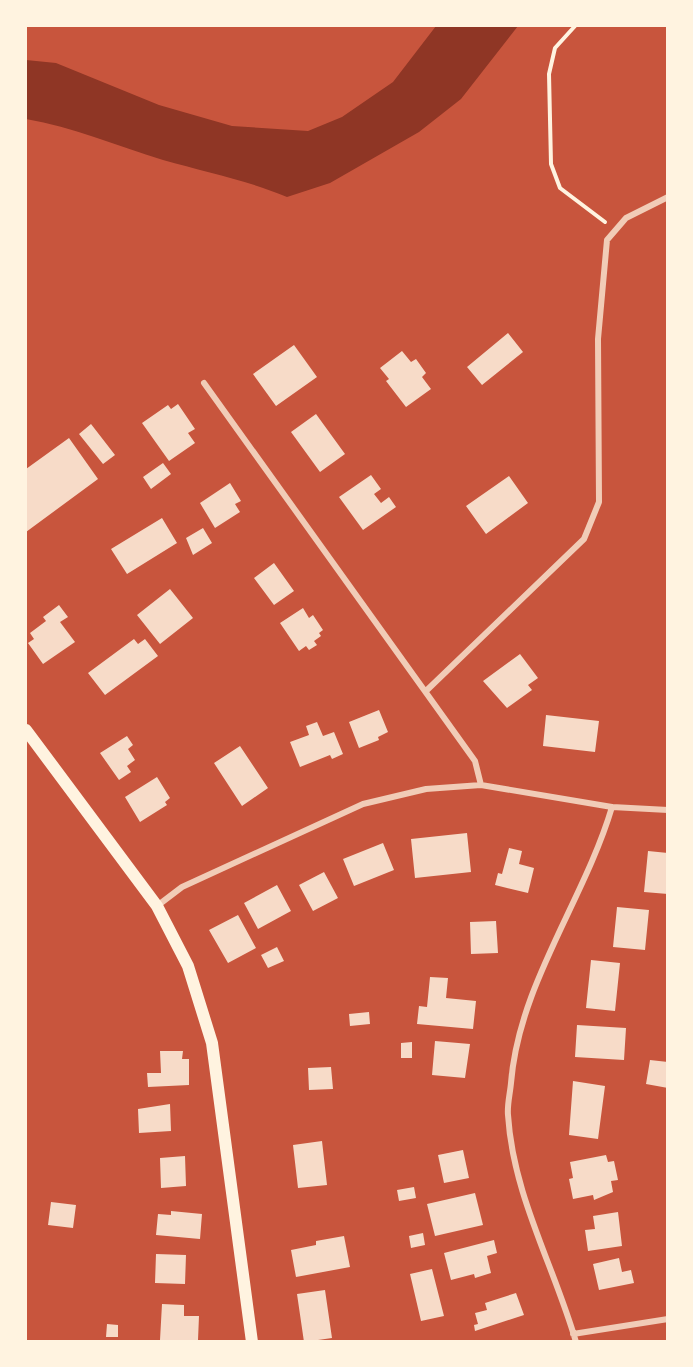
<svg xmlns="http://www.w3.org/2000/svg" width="693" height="1367" font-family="'Zilla Slab',serif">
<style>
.water{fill:#8f3625}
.building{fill:#f7dbc8}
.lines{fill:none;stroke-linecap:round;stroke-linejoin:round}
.path{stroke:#fff3e0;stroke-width:4}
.minor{stroke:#f1ccb7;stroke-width:6}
.secondary{stroke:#fff3e0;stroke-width:12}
</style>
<rect width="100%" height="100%" fill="#c8553d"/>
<!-- water -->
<path class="water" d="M436 26H518L461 99 419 132 330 183 287 197C247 180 205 172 163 160 117 146 73 127 26 119V60L56 63 159 105 232 126 308 131 342 117 393 82Z"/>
<!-- building -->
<path class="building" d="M508 333 523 352 482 385 467 367Z
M294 345 317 377 276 406 253 374Z
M402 351 411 362 416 359 426 373 422 377 431 389 406 407 386 381 389 379 380 368Z
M178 404 195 429 188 433 195 443 169 461 142 423 168 405 171 409Z
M316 414 345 454 320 472 291 432Z
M91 424 115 455 103 464 79 434Z
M69 438 98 479 26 532V469Z
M163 463 171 474 151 489 143 477Z
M371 475 381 489 374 494 381 503 389 497 396 507 363 530 339 497Z
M509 476 528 503 486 534 466 506Z
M230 483 241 501 235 504 240 512 215 528 200 503Z
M162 518 177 543 127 574 111 549Z
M203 528 212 543 193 555 186 538Z
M274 563 294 591 274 605 254 578Z
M170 589 193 618 160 644 137 615Z
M59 605 68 617 60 622 75 642 43 664 28 643 34 639 30 633 46 621 43 617Z
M303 608 309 618 313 615 323 630 319 633 321 636 314 641 317 645 309 650 306 646 299 651 280 623Z
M134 639 138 644 145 639 158 656 105 695 88 673Z
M520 654 538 678 528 685 532 690 507 708 483 681Z
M379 710 388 732 378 737 379 740 359 748 349 722Z
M546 715 599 721 595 752 543 746Z
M317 722 323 736 334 732 343 754 332 759 330 755 300 767 290 742 309 735 306 726Z
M127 736 133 745 128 749 135 760 127 766 131 772 119 780 100 753Z
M240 746 268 788 242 806 214 763Z
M157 777 170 798 165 802 167 805 140 822 125 797Z
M467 833 471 872 415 878 411 839Z
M383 843 394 870 354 886 343 859Z
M509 848 522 851 519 864 534 868 528 893 495 885 498 873 502 874Z
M648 851 668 853V894L644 892Z
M324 872 338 898 313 911 299 885Z
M277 885 291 911 258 929 244 903Z
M617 907 649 910 645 950 613 947Z
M238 915 256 948 228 963 209 930Z
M496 921 498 953 471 954 470 922Z
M277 947 284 961 268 968 261 955Z
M591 960 620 963 615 1011 586 1008Z
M430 977 448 978 446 998 476 1001 473 1029 417 1024 419 1006 427 1007Z
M369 1012 370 1024 350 1026 349 1014Z
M577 1025 626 1028 624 1060 575 1057Z
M435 1041 470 1044 465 1078 432 1075Z
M412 1042V1058H401V1043Z
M160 1051H183L182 1059H189V1085L148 1087 147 1073H161Z
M650 1060 668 1062V1088L646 1084Z
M331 1067 333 1089 309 1090 308 1068Z
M573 1081 605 1086 598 1139 569 1135Z
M170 1104 171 1131 139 1133 138 1109Z
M322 1141 327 1185 298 1188 293 1145Z
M463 1150 469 1178 444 1183 438 1155Z
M606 1155 608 1162 614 1161 618 1180 611 1181 613 1192 594 1200 593 1195 573 1199 569 1179 573 1178 570 1162Z
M185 1156 186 1186 161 1188 160 1158Z
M414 1187 416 1198 399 1201 397 1190Z
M475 1193 483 1225 435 1236 427 1204Z
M51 1202 76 1205 73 1228 48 1225Z
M171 1211 202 1214 200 1239 156 1235 158 1214 171 1215Z
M618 1212 622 1246 588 1251 585 1230 595 1229 593 1216Z
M423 1233 425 1245 411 1248 409 1236Z
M344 1236 350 1267 296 1277 291 1250 316 1245V1241Z
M494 1240 497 1253 487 1256 491 1273 475 1278 474 1274 451 1280 444 1253Z
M156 1254 186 1255 185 1284 155 1283Z
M619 1258 622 1272 631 1270 634 1283 599 1290 593 1264Z
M432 1269 444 1316 421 1321 410 1274Z
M325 1290 332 1338 304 1342 297 1294Z
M516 1293 524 1315 475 1331 474 1325 478 1324 475 1313 487 1310 485 1303Z
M162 1304 184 1305V1316H199L198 1340H160Z
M107 1324 118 1325V1337H106Z"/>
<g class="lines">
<!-- path -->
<path class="path" d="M575 26 555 48 549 74 551 164 560 188 605 222"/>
<!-- minor -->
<path class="minor" d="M204 383 475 761 481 785
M426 691 584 539 599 502 598 339 607 240 626 218 668 197
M157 906 182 887 363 804 426 789 481 785 612 807 668 810
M573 1334 668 1319
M576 1342C554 1266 513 1195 508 1115 507 1105 510 1094 511 1083 519 984 584 901 612 807"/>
<!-- secondary -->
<path class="secondary" d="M26 730 157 906 188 966 212 1043 252 1342"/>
</g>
<!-- border -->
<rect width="693" height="1367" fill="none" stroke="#fff3e0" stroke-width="54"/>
</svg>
